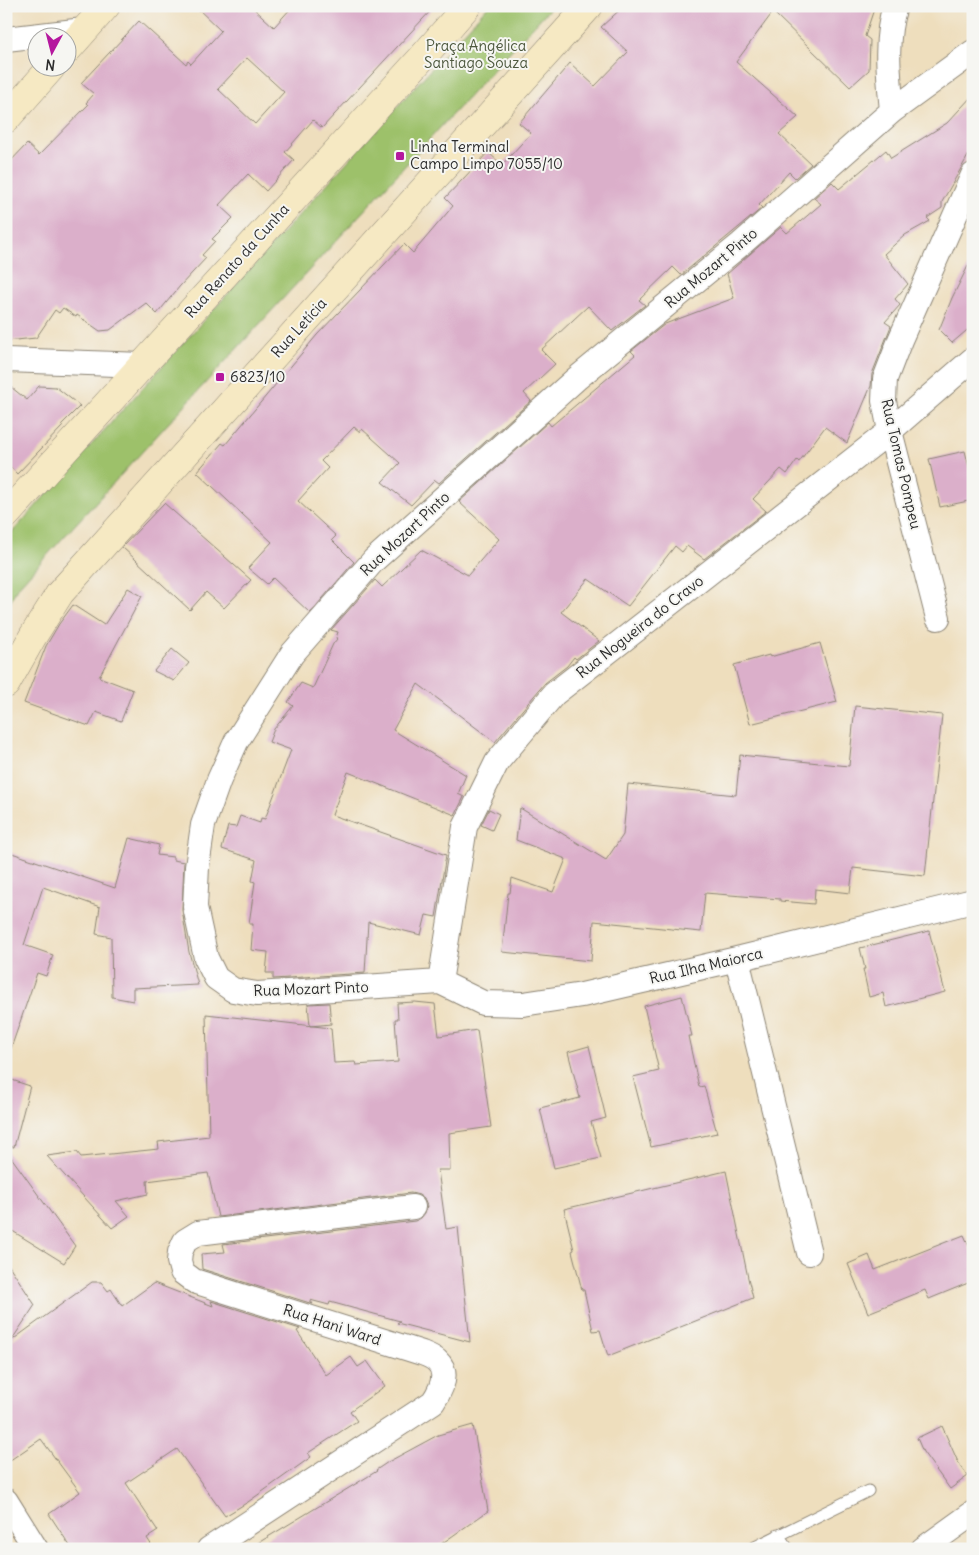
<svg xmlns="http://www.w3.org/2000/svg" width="979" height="1555" font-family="Delius,sans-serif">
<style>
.green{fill:#9dc16b;stroke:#64764b}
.building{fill:#dbafca;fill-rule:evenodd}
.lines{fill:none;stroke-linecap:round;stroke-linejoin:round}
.lane-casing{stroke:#8c8474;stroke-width:13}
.street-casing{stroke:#8c8474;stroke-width:26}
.secondary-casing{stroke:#8c8474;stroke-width:29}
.lane{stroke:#fff;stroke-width:11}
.street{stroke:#fff;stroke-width:24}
.secondary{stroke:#f6e9c3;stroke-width:28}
.poi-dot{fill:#b5179e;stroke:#f6f6f2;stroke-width:2}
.labels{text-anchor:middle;stroke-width:4;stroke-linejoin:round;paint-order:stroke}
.park-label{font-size:15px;fill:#4d583e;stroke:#f6f6f2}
.poi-label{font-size:15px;fill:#2b2b2b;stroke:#f6f6f2;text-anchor:start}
.street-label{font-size:15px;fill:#2b2b2b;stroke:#f6f6f2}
</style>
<rect width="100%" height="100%" fill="#f6f6f2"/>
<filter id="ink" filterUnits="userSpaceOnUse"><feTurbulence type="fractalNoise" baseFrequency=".02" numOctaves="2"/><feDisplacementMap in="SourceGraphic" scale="10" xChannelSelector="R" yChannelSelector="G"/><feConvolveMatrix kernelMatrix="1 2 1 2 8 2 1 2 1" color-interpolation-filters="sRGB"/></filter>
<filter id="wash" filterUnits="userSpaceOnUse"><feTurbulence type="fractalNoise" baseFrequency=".0096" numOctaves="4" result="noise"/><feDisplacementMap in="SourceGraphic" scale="20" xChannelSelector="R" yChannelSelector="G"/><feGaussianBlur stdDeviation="1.12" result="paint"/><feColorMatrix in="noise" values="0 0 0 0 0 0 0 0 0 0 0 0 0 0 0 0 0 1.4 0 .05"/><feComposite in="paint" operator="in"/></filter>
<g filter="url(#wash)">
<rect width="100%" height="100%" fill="#eedebd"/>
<!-- green -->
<path class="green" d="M488 6H552L17 588 6 609V539Z"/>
<g id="blocks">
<!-- building -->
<path class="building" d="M195 6H251L274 27 293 6H435L322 128 313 120 285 152 294 160 266 191 248 174 219 205 233 218 212 239 215 241 202 255 206 258 180 286 157 314 146 303 110 330 100 331 77 315 76 317 63 308 59 313 55 310 36 338 6 341V166L27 144 39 155 88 105 86 103 94 94 81 83 139 21 186 64 188 61 191 64 221 31ZM247 58 284 92 255 124 218 89Z
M624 6H875L865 36 870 40 869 70 850 87 773 12 736 62 798 117 779 134 811 164 795 178 789 172 759 205 762 208 681 275 673 267 639 300 645 305 612 331 588 306 541 350 555 364 524 393 531 401 439 483 435 480 411 505 382 482 400 463 362 429 360 432 354 427 321 461 328 468 298 501 336 536 332 540 354 562 310 613 273 578 267 584 248 568 272 542 197 472 222 443 225 445 317 335 404 244 413 253 453 206 445 198 480 161 488 152 502 165 531 133 519 123 570 63 595 86 628 52 601 27Z
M973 95V147L942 202V208L927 218 930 221 905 235 884 254 908 284 895 299 900 305 885 322 891 326 872 374 871 386 847 443 825 427 799 462 797 460 787 474 781 469 753 499 766 511 704 559 687 546 682 552 675 546 628 606 588 579 561 612 599 641 576 659 574 657 567 666 545 683 495 742 418 684 393 730 466 775 458 794 464 797 455 815 348 772 332 815 446 855 436 917 426 915 421 935 368 922 365 973 273 979V973H266L268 952 251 950 253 924H249L255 882 252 881 256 860 222 849 228 826 236 827 240 816 260 823 261 818 265 819 291 750 269 742 274 729 293 706 288 702 301 683 313 688 333 644 337 639 336 638 338 632 331 630 375 580 382 587 421 550 468 575 499 539 459 502 548 422 551 426 635 355 631 351 665 324 734 298 727 274 781 227 787 233 821 204 814 198 832 182 839 189 886 150 891 158 947 123Z
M973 256V325L952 343 939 330 952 298Z
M6 383 27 400 39 386 56 387 80 406 61 425 63 426 17 474 6 462Z
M965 451 973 483V500L940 507 929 459Z
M164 503 251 580 224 608 206 592 190 610 122 547Z
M128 588 142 596 99 677 133 690 121 721 96 712 89 726 24 703 46 646 59 624 73 605 104 625Z
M820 643 837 702 750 724 734 665 769 655 770 657Z
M172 649 189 663 174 681 154 671Z
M855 706 942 715 925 876 853 868 850 893 815 889 814 904 780 901V899L705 893 701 932 594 921 591 961 502 952 508 893H510L512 878 553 892 566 859 516 840 520 808 606 860 623 835 628 784 736 795 740 755 849 766Z
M489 809 499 814 492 830 481 825Z
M129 838 159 845 157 855 173 857V860L184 862 182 910 189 952 198 985 133 988V1001L112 997 111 937 96 934 100 907 43 887 24 945 53 955 46 976 37 973 10 1051H6V851L115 888Z
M929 931 945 992 886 1007 883 993 869 997 863 969H865L860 948Z
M682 996 692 1036H688L699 1087 704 1086 717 1133 651 1147 633 1077 659 1071 644 1006Z
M415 1002 435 1004 439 1036 477 1030 491 1127 449 1133 450 1170H438L446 1229 458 1227 470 1342 397 1323 400 1321 330 1302 329 1305 310 1300 313 1304 202 1269 201 1254 225 1252 223 1244 415 1221 421 1218 425 1213 427 1206 424 1199 419 1195 411 1193 218 1217 208 1173 147 1181 148 1194 116 1201 129 1216 112 1228 47 1156 77 1152 81 1157 159 1149 158 1142 209 1136 206 1014 331 1028 334 1063 355 1062 356 1065 398 1062 395 1019H398L397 1003Z
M329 1003 331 1024 310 1026 308 1004Z
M589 1046 606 1118 591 1122 601 1158 554 1168 540 1108 580 1098 568 1052Z
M6 1078 30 1086 14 1147 6 1146Z
M6 1150 75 1246 64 1263 6 1227Z
M726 1171 748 1278 753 1298 608 1356 600 1330 593 1331 584 1290H582L572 1251 574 1250 564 1209Z
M964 1235 973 1255V1281L929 1299 925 1290 868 1313 848 1264 869 1255 875 1270Z
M6 1261 35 1305 11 1341 92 1282H101L108 1291 111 1289 122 1306 154 1283 213 1306 211 1301 300 1329 297 1331 326 1375 351 1357 358 1367 367 1361 385 1386 350 1411 357 1421 308 1453 311 1457 248 1502 225 1516 177 1449 126 1483 158 1531 147 1538 154 1549H72L49 1514 80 1492 41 1439 6 1463Z
M473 1425 488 1511 434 1549H248L377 1471 376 1470 388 1462 438 1435Z
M942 1426 958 1462 968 1476 950 1489 923 1452 917 1438Z"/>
</g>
</g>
<g filter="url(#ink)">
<use href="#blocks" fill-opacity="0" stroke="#8c8474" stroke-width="1"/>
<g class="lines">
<!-- lane casing -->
<g class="lane-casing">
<path id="lane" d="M778 1535 788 1549
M751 1549 868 1491"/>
</g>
<!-- street casing -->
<g class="street-casing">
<path id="street" d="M6 39 84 30
M973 52 892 111 741 244 576 379 374 560 292 654 236 742 219 780 203 825 197 867 195 907 206 958 216 978 233 990 257 994 440 982 483 1003 523 1004 582 995 737 959 973 901
M892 111C889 77 884 40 895 6
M6 360 143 365
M938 618 890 431 884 401 885 379 900 340 973 175
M737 959 809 1253
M440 982 465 827 497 762 554 694 890 431 973 359
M6 1501 36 1549
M209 1549 433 1402C441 1390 450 1373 437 1361 433 1357 427 1355 422 1353L194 1281 182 1272 179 1261 180 1252 185 1241 198 1233 413 1207
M923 1549 973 1513"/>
</g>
<!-- secondary casing -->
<g class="secondary-casing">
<path id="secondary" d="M68 49 106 6
M6 119 51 68
M6 515 420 60 467 6
M6 684 33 636 60 593 589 6"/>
</g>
<!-- lane -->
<use href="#lane" class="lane"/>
<!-- street -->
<use href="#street" class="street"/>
<!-- secondary -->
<use href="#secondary" class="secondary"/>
</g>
</g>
<!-- markers -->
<g class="poi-dot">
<rect x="395" y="151" width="10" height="10" rx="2.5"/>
<rect x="215" y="372" width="10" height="10" rx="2.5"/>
</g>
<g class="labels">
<!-- park labels -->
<g class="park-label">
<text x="476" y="51">Praça Angélica<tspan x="476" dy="17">Santiago Souza</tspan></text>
</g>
<!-- poi labels -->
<g class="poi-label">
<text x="410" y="152">Linha Terminal<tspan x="410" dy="17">Campo Limpo 7055/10</tspan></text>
<text x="230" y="382">6823/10</text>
</g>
<!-- street labels -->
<g class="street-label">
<text transform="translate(237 261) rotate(-48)" y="5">Rua Renato da Cunha</text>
<text transform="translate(711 268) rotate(-40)" y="5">Rua Mozart Pinto</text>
<text transform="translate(299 328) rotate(-48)" y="5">Rua Letícia</text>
<text transform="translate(901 464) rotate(77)" y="5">Rua Tomas Pompeu</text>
<text transform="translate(405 534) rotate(-43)" y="5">Rua Mozart Pinto</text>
<text transform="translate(640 627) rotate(-38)" y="5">Rua Nogueira do Cravo</text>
<text transform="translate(706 966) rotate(-13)" y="5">Rua Ilha Maiorca</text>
<text transform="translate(311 989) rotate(-2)" y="5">Rua Mozart Pinto</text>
<text transform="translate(332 1325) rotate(18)" y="5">Rua Hani Ward</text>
</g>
</g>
<!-- margin -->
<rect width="979" height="1555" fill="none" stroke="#f6f6f2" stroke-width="25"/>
<!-- north arrow -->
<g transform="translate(52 52) rotate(187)"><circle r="24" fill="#f6f6f2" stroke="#a5a5a2"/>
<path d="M0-4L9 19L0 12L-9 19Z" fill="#b5179e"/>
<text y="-8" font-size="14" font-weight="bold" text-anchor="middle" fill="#2b2b2b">N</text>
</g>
</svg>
